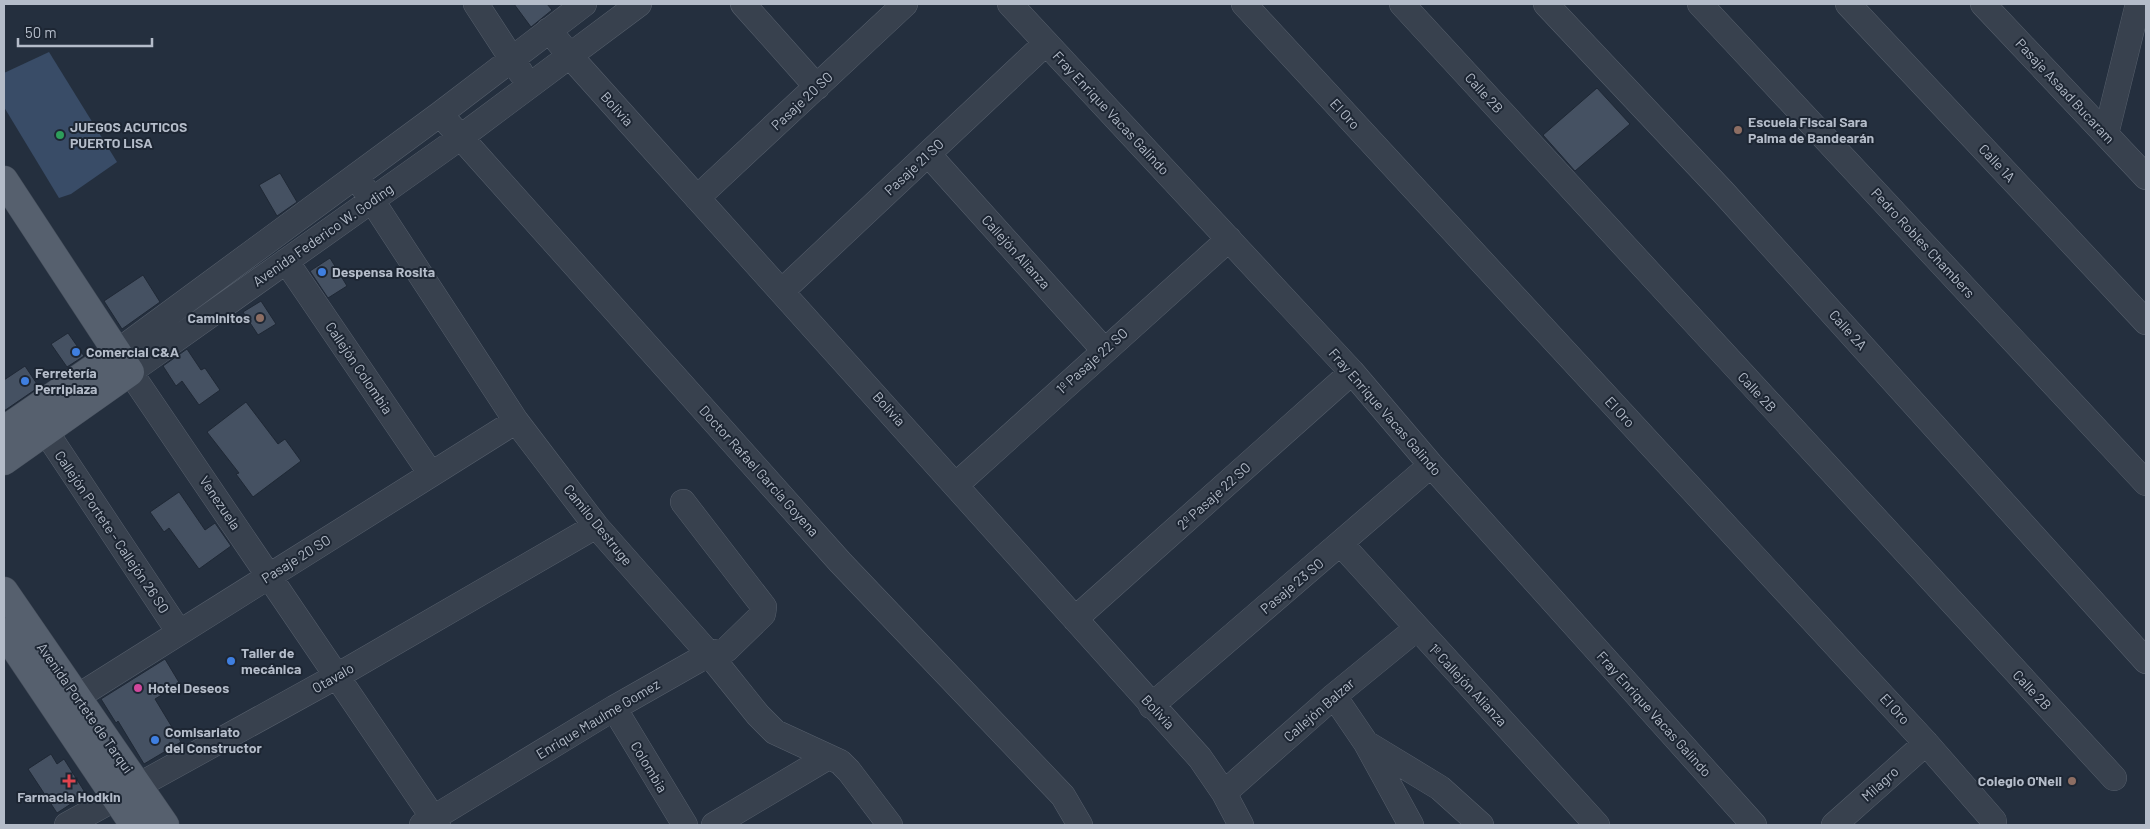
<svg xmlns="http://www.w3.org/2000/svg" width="2150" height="829" font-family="Barlow,sans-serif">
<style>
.water{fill:#394c67}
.building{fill:#455162;stroke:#1f2835}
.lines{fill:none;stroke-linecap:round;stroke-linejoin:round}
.minor-casing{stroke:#565f6c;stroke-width:26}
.major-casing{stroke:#414a57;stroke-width:29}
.minor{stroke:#38414e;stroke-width:25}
.major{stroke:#56606e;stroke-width:28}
.education-dot{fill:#8d6e63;stroke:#1d2633;stroke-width:2}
.leisure-dot{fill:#2e9e5b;stroke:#1d2633;stroke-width:2}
.shop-dot{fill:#3f7fe0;stroke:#1d2633;stroke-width:2}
.hotel-dot{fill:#d1479c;stroke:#1d2633;stroke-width:2}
.health-dot{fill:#e0444e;stroke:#1d2633;stroke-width:2}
.labels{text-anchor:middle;stroke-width:4;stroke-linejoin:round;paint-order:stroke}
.street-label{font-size:14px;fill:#b4bcc9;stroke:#1d2633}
.poi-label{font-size:14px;font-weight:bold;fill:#b4bcc9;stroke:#1d2633;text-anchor:start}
</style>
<rect width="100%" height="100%" fill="#242f3e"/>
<!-- water -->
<path class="water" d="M49 52 117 162 71 194 59 198 4 107V73Z"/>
<!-- building -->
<path class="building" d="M514 4H547L552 10 531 27Z
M1597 88 1630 124 1575 171 1543 135Z
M280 173 297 202 277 216 259 185Z
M330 258 347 286 328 298 310 271Z
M143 275 160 302 122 329 104 301Z
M261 301 276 324 258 335 243 312Z
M68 333 84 356 67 367 51 344Z
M187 349 201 370 205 368 220 390 199 405 182 381 176 386 163 366Z
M25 366 39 387 4 411V380Z
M246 402 278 444 285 439 301 461 253 497 236 474 239 473 207 432Z
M179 492 205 530 215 523 231 546 199 569 169 528 164 532 150 512Z
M165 659 180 684 155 699 181 742 144 764 118 721 116 723 101 699Z
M51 754 57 764 64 759 86 794 57 813 28 769Z"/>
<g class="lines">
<!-- minor casing -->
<g class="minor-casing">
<path id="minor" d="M476 4 521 73
M743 4 817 87
M1010 4 1352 372 1431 465 1754 825
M1244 4 1926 743 1994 821
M1402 4 2114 778
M1546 4 1724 193 2146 661
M1700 4 2146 483
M1848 4 2146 322
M1983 4 2146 177
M549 30 569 55 1200 758 1224 793 1241 825
M440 114 840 562 1063 796 1080 825
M2106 134 2138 4
M928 154 1104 350
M356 176 516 421 596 526 709 654 758 715 775 732 840 762 849 771 890 825
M697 198 905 4
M286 261 431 474
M782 291 1045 44
M117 352 440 114 584 4
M46 432 179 632
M957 484 1229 239
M1341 544 1597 825
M1075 619 1352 372
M1334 696 1366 743 1440 788 1481 825
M77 697 516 421
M1151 706 1431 465
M614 708 685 825
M1366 743 1411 825
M1224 793 1334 696 1416 629
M67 825 337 676 596 526
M422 825 614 708 709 654 726 650 763 614 764 607 683 502
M438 825 130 372 461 137 639 4
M714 825 828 757
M1834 825 1926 743"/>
</g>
<!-- major casing -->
<g class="major-casing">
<path id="major" d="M4 180 130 372 4 461
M4 430 117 352
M4 591 165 825
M4 632 134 825"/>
</g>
<!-- minor -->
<use href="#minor" class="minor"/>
<!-- major -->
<use href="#major" class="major"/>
</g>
<!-- markers -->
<g class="education-dot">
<circle cx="1738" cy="130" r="5"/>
<circle cx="260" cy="318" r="5"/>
<circle cx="2072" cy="781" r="5"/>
</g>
<circle class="leisure-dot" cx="60" cy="135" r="5"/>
<g class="shop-dot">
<circle cx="322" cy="272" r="5"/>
<circle cx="76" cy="352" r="5"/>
<circle cx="25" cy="381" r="5"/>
<circle cx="231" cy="661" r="5"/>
<circle cx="155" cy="740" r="5"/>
</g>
<circle class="hotel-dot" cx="138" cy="688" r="5"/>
<path class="health-dot" d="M66.5 773.5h5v5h5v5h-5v5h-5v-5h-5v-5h5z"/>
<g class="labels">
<!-- street labels -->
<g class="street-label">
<text transform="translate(2065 91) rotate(47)" y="5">Pasaje Asaad Bucaram</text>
<text transform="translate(1484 93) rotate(48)" y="5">Calle 2B</text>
<text transform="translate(802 101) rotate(-43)" y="5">Pasaje 20 SO</text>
<text transform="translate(617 109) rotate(48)" y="5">Bolivia</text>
<text transform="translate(1111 113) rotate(47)" y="5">Fray Enrique Vacas Galindo</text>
<text transform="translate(1345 114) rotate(47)" y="5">El Oro</text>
<text transform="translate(1997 163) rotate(47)" y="5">Calle 1A</text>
<text transform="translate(914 167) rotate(-43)" y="5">Pasaje 21 SO</text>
<text transform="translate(323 235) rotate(-35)" y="5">Avenida Federico W. Goding</text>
<text transform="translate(1923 243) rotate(47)" y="5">Pedro Robles Chambers</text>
<text transform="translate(1016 252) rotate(48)" y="5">Callejón Alianza</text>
<text transform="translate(1848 330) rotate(48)" y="5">Calle 2A</text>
<text transform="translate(1092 361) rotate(-42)" y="5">1º Pasaje 22 SO</text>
<text transform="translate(359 368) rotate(56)" y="5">Callejón Colombia</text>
<text transform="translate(1757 392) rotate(47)" y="5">Calle 2B</text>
<text transform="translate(889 409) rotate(48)" y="5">Bolivia</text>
<text transform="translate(1385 412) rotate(49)" y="5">Fray Enrique Vacas Galindo</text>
<text transform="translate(1620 412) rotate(47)" y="5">El Oro</text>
<text transform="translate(759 471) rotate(48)" y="5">Doctor Rafael García Goyena</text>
<text transform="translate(1214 496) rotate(-42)" y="5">2º Pasaje 22 SO</text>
<text transform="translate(220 503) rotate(56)" y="5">Venezuela</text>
<text transform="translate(598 525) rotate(51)" y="5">Camilo Destruge</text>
<text transform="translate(112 532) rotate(56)" y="5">Callejón Portete - Callejón 26 SO</text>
<text transform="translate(296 559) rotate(-32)" y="5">Pasaje 20 SO</text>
<text transform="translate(1292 586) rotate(-40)" y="5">Pasaje 23 SO</text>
<text transform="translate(333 678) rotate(-30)" y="5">Otavalo</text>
<text transform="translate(1468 685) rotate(47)" y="5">1º Callejón Alianza</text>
<text transform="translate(2032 690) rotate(47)" y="5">Calle 2B</text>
<text transform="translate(85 708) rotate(55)" y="5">Avenida Portete de Tarqui</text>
<text transform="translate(1895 709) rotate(47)" y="5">El Oro</text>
<text transform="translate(1319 710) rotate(-41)" y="5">Callejón Balzar</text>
<text transform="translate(1158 712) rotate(47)" y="5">Bolivia</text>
<text transform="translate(1654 714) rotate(48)" y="5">Fray Enrique Vacas Galindo</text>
<text transform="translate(598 719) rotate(-31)" y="5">Enrique Maulme Gomez</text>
<text transform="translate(649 767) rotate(59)" y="5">Colombia</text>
<text transform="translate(1880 784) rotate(-42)" y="5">Milagro</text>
</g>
<!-- poi labels -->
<g class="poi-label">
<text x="1748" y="127">Escuela Fiscal Sara<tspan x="1748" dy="16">Palma de Bandearán</tspan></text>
<text x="70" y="132">JUEGOS ACUTICOS<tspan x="70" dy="16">PUERTO LISA</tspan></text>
<text x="332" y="277">Despensa Rosita</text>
<text x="250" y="323" text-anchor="end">Caminitos</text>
<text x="86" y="357">Comercial C&amp;A</text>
<text x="35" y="378">Ferretería<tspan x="35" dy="16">Perriplaza</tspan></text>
<text x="241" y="658">Taller de<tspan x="241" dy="16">mecánica</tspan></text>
<text x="148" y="693">Hotel Deseos</text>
<text x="165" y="737">Comisariato<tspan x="165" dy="16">del Constructor</tspan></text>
<text x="2062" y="786" text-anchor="end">Colegio O'Neil</text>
<text x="69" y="802" text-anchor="middle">Farmacia Hodkin</text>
</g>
</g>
<!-- border -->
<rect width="2150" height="829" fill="none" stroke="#b4bcc9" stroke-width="10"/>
<!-- scale -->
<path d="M18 38v8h134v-8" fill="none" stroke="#b4bcc9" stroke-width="2.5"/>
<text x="25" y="38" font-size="15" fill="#b4bcc9" stroke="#1d2633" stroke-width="4" paint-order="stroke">50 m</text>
</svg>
